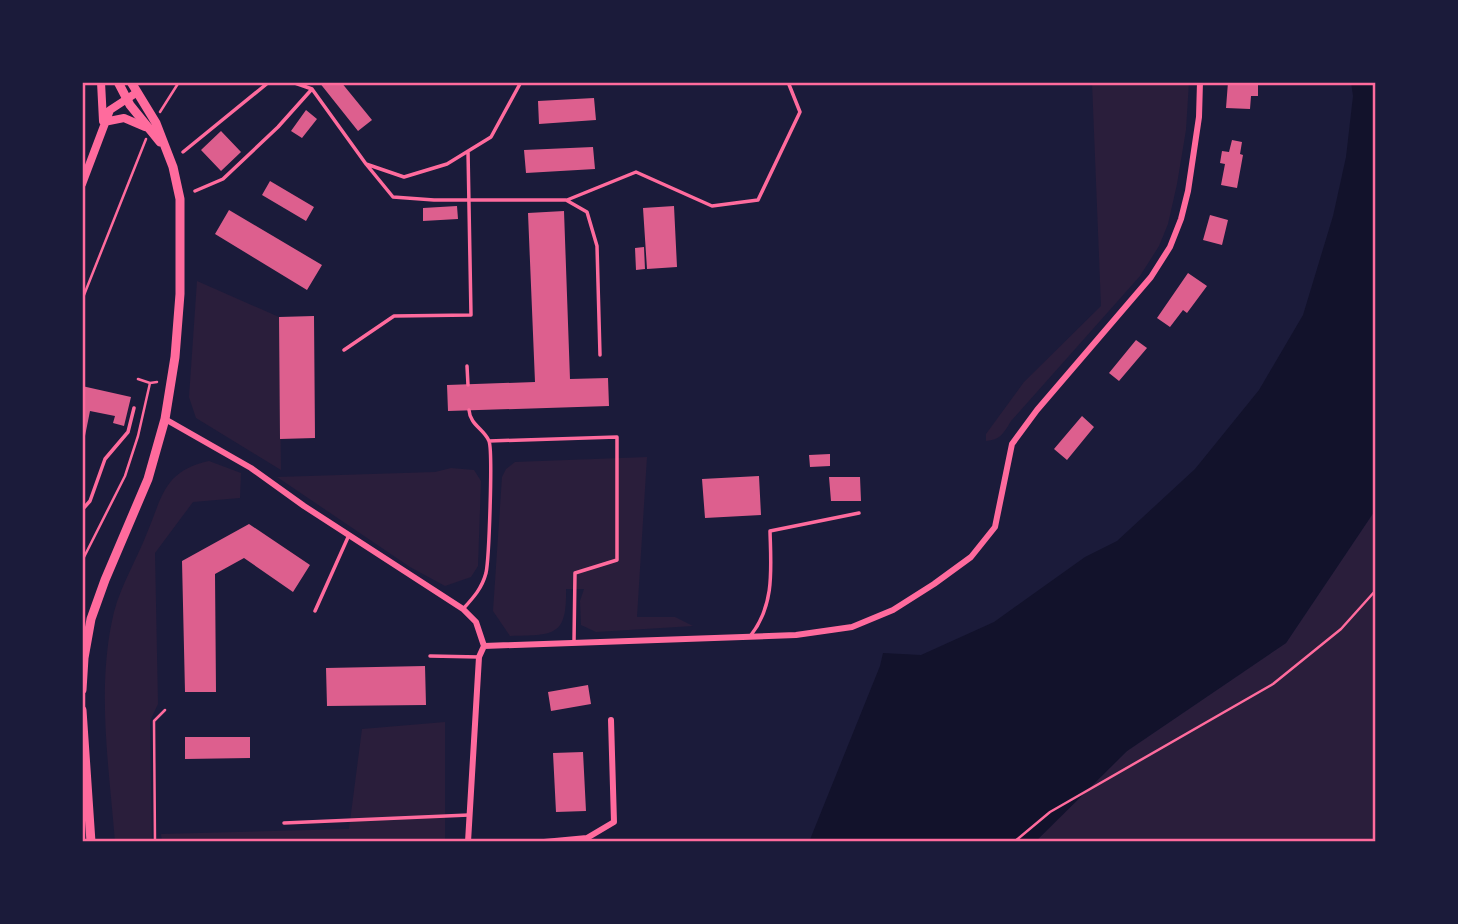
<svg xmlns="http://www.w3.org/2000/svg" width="1458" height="924" font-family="'DM Sans',sans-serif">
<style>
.green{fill:#2a1e3b}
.water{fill:#12122b}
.building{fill:#dd5f8e}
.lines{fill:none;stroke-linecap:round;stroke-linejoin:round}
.path{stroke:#ff6b9d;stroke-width:2.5}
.service{stroke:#ff6b9d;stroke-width:3.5}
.minor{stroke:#ff6b9d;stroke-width:6}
.tertiary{stroke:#ff6b9d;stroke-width:8}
.secondary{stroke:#ff6b9d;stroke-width:9}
.neatline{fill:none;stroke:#ff6b9d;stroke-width:2.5}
</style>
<rect width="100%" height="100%" fill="#1b1b3a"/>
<!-- green -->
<path class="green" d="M1092 82H1189L1186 130 1177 184 1168 224 1159 246 1140 276 1011 421C1004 433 1000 440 986 441V434L1024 382 1101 306Z
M197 281 279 317 281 470 196 418 189 397Z
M647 457 637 617H675L693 626 596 632 581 625 580 601 584 589H566C567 637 554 635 510 636L493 611 502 477 506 469 515 462Z
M209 461 241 473 240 498 193 502 155 553 158 704 150 721 152 842H115C109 766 96 687 114 612 121 585 137 559 147 533 163 495 164 471 209 461Z
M451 468 474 470 481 481 478 566 471 577 445 586 410 567 277 477 435 472Z
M1376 509V842H1035L1127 751 1286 643Z
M445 722V842H162L161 834 349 829 362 729Z"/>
<!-- water -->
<path class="water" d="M1351 82H1376V509L1286 643 1127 751 1035 842H809L880 666 883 653 921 655 994 622 1085 557 1117 541 1195 469 1259 390 1303 315 1333 216 1346 157 1353 96Z"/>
<!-- building -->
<path class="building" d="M319 82H341L372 120 358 131Z
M1228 82H1258V96H1251L1250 109 1226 108Z
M594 98 596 120 539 124 538 101Z
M306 110 317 119 302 138 291 131Z
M221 131 241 152 221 171 201 150Z
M1232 140 1242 142 1240 154 1243 155 1237 188 1221 185 1225 164 1220 163 1222 151 1229 152Z
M593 147 595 169 526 173 524 150Z
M270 181 314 207 306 221 262 195Z
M457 206 458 219 423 221V208Z
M674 206 677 267 647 269 643 208Z
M229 210 322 265 307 290 215 234Z
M564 211 570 379 608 378 609 406 448 411 447 385 535 382 528 213Z
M1210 215 1228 220 1222 245 1203 240Z
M644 247 645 269 636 270 635 248Z
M1188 273 1207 286 1187 313 1183 310 1170 327 1157 318Z
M314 316 315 438 280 439 279 317Z
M1136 340 1147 348 1119 381 1109 373Z
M82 386 131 397 124 426 113 423 115 416 90 411 85 436H82Z
M1082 416 1094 427 1067 460 1054 449Z
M830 454V466L810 467 809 455Z
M759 476 761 515 705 518 702 479Z
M829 477H860L861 501H831Z
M249 524 310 565 293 592 244 558 215 574 216 692H185L182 561Z
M425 666 426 705 327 706 326 668Z
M588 685 591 704 551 711 548 692Z
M185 737H250V758L185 759Z
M583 752 586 811 556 812 553 753Z"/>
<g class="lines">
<!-- path -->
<path class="path" d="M160 112 179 82
M82 300 146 139
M138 379 150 383
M82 561 125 476 138 436 150 383 157 382
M155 842 154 721 165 710
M1014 842 1050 812 1273 684 1341 629 1376 590"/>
<!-- service -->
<path class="service" d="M292 82 312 89 366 164 404 177 447 164 491 137 521 82
M183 152 269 82
M366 164 393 197 434 200H566L587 212 597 246 600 355
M195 191 223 179 278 127 312 89
M567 200 636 172 712 206 758 200 800 112 788 82
M344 350 394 316 471 315 468 151
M467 366 468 385
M489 441 617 437V560L575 573 574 642
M82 510 90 501 105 459 128 432 134 408
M463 609C474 597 482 588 486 573 489 559 493 452 489 441 484 429 470 425 469 410
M315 611 349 535
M751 635C775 604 771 568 770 531L859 513
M430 656 479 657
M284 823 469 815"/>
<!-- minor -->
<path class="minor" d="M165 419 251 468 304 506 463 609 476 622 484 646 479 657 468 842
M484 646 796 635 852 627 893 610 934 584 971 557 995 527 1012 444 1037 410 1151 277 1170 247 1181 219 1188 191 1199 117 1200 82
M544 842 587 838 614 822 611 720"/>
<!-- tertiary -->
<path class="tertiary" d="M101 82 103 121
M104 122 124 118 145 127
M82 184 110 110 136 93"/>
<!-- secondary -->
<path class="secondary" d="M118 82 130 105 160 142
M82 690 84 658 91 619 105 580 148 479 165 419 175 357 180 294V199L173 167 156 123 131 82
M82 710 91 842"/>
</g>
<!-- border -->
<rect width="1458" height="924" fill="none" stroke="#1b1b3a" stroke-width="168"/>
<rect x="84" y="84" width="1290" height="756" class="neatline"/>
</svg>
